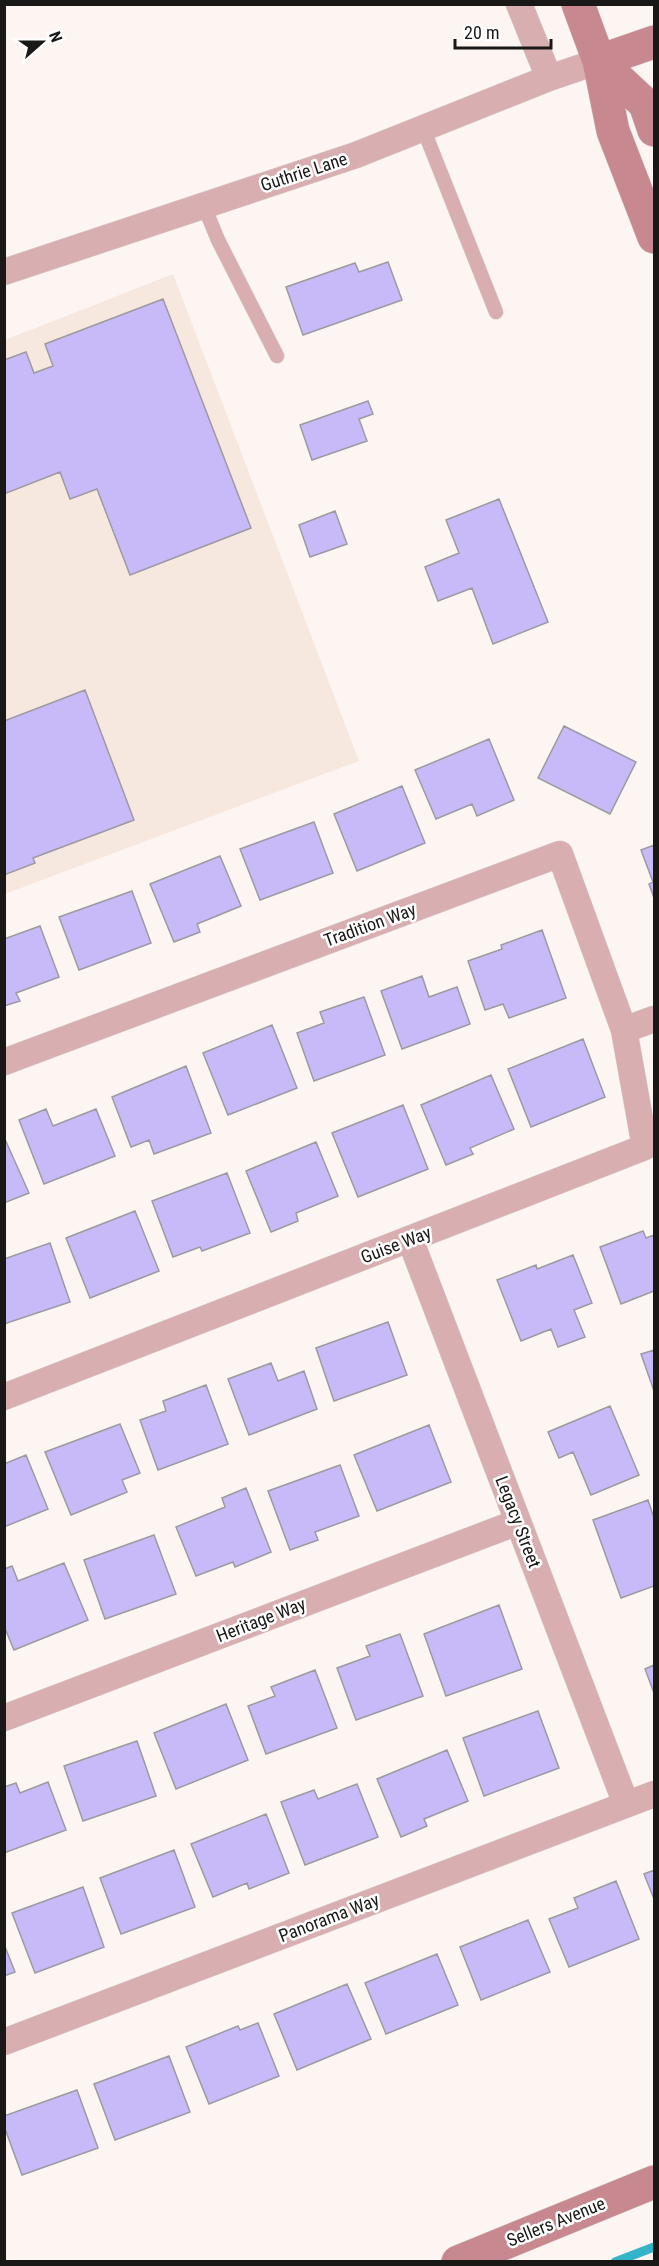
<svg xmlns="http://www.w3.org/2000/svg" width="659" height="2266" font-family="'Roboto Condensed',sans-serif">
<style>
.built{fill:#f7e8df}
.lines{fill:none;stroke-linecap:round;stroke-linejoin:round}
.stream{stroke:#33b4c8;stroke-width:9}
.building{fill:#c8baf9;stroke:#9c9aa1;stroke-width:1.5}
.lane-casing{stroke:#d9d2ce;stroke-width:15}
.street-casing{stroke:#d9d2ce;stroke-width:27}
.secondary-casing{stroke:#d9d2ce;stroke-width:34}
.lane{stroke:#d8aeb1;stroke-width:14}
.street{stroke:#d8aeb1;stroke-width:26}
.secondary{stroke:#c7898f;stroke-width:33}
.labels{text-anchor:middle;stroke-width:5;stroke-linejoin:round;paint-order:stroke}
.street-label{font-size:18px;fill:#1a1816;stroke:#fff}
</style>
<rect width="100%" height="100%" fill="#fdf5f1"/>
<!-- built -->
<path class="built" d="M173 274 359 761 5 894V340Z"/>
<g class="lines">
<!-- stream -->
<path class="stream" d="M615 2262 654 2247"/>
</g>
<!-- building -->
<path class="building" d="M388 262 402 300 303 335 286 287 355 263 359 272Z
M163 299 251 528 130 575 97 489 70 499 60 472 4 494V360L26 352 34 373 53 366 45 344Z
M368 401 373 414 359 419 367 441 312 460 300 425Z
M499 499 548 622 493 644 472 588 438 601 425 567 459 553 446 520Z
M335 511 347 544 310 557 299 525Z
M85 690 134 820 33 858 35 863 4 875V721Z
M564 726 636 762 610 814 538 778Z
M489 739 514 800 477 816 472 804 436 819 415 770Z
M402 786 425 843 357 871 334 814Z
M314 822 333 873 260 900 240 849Z
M654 845V898L649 884 653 882 641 850Z
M220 856 241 906 197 924 200 932 174 942 150 884Z
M132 891 151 943 79 970 59 917Z
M40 926 59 977 16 993 20 1001 4 1006V939Z
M542 930 566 998 509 1018 503 1004 485 1010 468 961 502 949 501 945Z
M422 976 429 997 457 987 470 1024 402 1049 381 991Z
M364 997 385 1055 314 1081 297 1033 324 1023 320 1012Z
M272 1025 297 1088 228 1115 203 1053Z
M583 1039 605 1097 531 1127 508 1069Z
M186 1066 211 1133 154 1154 149 1140 131 1147 112 1097Z
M491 1075 514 1129 470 1148 473 1154 446 1165 421 1105Z
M403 1105 428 1169 358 1197 332 1133Z
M46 1109 53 1126 96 1109 115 1156 44 1184 19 1120Z
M4 1137 29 1193 4 1203Z
M316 1142 338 1196 296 1213 298 1221 271 1232 246 1171Z
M227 1173 250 1233 202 1251 200 1247 173 1257 152 1201Z
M135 1211 159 1271 90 1298 66 1238Z
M643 1231 646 1238 654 1235V1291L621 1304 600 1247Z
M50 1243 70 1302 4 1324V1259Z
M573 1255 592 1303 574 1310 585 1337 558 1347 551 1329 521 1341 497 1280 536 1265 537 1269Z
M388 1322 407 1375 334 1401 316 1348Z
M654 1350V1391L641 1354Z
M271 1363 278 1381 304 1371 317 1409 249 1435 228 1379Z
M206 1385 228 1444 158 1470 140 1420 166 1411 163 1401Z
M610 1406 639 1475 591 1495 573 1452 559 1458 548 1432Z
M120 1424 140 1473 122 1480 127 1492 71 1515 45 1452Z
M429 1425 451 1482 377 1511 354 1455Z
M26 1455 48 1509 4 1527V1464Z
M340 1465 359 1516 315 1532 318 1540 290 1550 268 1491Z
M246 1488 271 1552 235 1567 233 1562 196 1576 176 1527 225 1507 222 1498Z
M648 1500 654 1518V1586L621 1598 593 1520Z
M154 1535 176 1594 105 1619 84 1560Z
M64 1563 88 1620 14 1650 4 1626V1569L12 1566 18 1581Z
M499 1605 522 1669 446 1696 424 1634Z
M400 1634 423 1696 356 1720 337 1668 370 1656 366 1646Z
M654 1665V1693L645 1669Z
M315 1670 337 1728 266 1754 248 1706 275 1696 271 1687Z
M226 1704 248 1760 176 1789 154 1733Z
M538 1711 559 1768 484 1796 463 1738Z
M137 1741 156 1796 83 1821 64 1766Z
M447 1750 468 1801 424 1819 427 1826 401 1837 377 1779Z
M48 1782 66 1830 4 1853V1787L16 1783 20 1793Z
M357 1784 378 1837 305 1865 281 1802 314 1790 318 1799Z
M266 1814 289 1873 249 1889 247 1883 213 1897 191 1844Z
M174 1850 195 1907 121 1934 100 1878Z
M654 1870V1899L644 1874Z
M616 1881 639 1939 569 1967 549 1919 578 1908 574 1898Z
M83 1887 104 1947 35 1973 12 1913Z
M528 1920 550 1972 481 2000 460 1947Z
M4 1944 15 1972 4 1976Z
M437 1954 458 2005 386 2034 365 1983Z
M347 1984 371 2039 297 2070 274 2014Z
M258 2023 279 2076 209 2104 186 2047 238 2026 240 2030Z
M169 2056 190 2112 115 2140 94 2084Z
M77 2090 98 2148 22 2175 4 2126V2116Z"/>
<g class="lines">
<!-- lane casing -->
<g class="lane-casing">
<path id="lane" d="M423 128 496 312
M204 206 218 240 277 356"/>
</g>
<!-- street casing -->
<g class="street-casing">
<path id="street" d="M519 4 549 78
M4 272 356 155 549 78 599 61
M624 1030 654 1019
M4 1062 560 854 624 1030 645 1147 4 1397
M410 1239 626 1804
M4 1718 518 1522
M4 2042 654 1794"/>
</g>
<!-- secondary casing -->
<g class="secondary-casing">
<path id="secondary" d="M578 4 599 61 613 131 654 237
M599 61 645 104 654 130
M599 61 654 42
M458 2262 654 2182"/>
</g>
<!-- lane -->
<use href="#lane" class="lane"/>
<!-- street -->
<use href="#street" class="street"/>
<!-- secondary -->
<use href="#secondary" class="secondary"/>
</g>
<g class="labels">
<!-- street labels -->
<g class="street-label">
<text transform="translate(304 172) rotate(-18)" y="6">Guthrie Lane</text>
<text transform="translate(370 925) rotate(-20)" y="6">Tradition Way</text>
<text transform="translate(396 1245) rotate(-21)" y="6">Guise Way</text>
<text transform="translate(518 1522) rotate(69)" y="6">Legacy Street</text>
<text transform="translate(261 1620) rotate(-21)" y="6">Heritage Way</text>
<text transform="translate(329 1918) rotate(-21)" y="6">Panorama Way</text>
<text transform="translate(556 2222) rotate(-22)" y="6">Sellers Avenue</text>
</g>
</g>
<!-- border -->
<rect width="659" height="2266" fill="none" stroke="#1a1816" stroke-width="12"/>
<!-- north arrow -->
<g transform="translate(42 42) rotate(69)" stroke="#ffffff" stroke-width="4.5" paint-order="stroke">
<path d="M0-4.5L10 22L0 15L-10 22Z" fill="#1a1816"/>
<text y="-9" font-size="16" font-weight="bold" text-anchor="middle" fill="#1a1816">N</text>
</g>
<!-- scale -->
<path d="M455 39v9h96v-9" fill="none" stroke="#1a1816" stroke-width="3"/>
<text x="464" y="39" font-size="18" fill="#1a1816" stroke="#ffffff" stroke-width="4.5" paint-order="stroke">20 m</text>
</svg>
